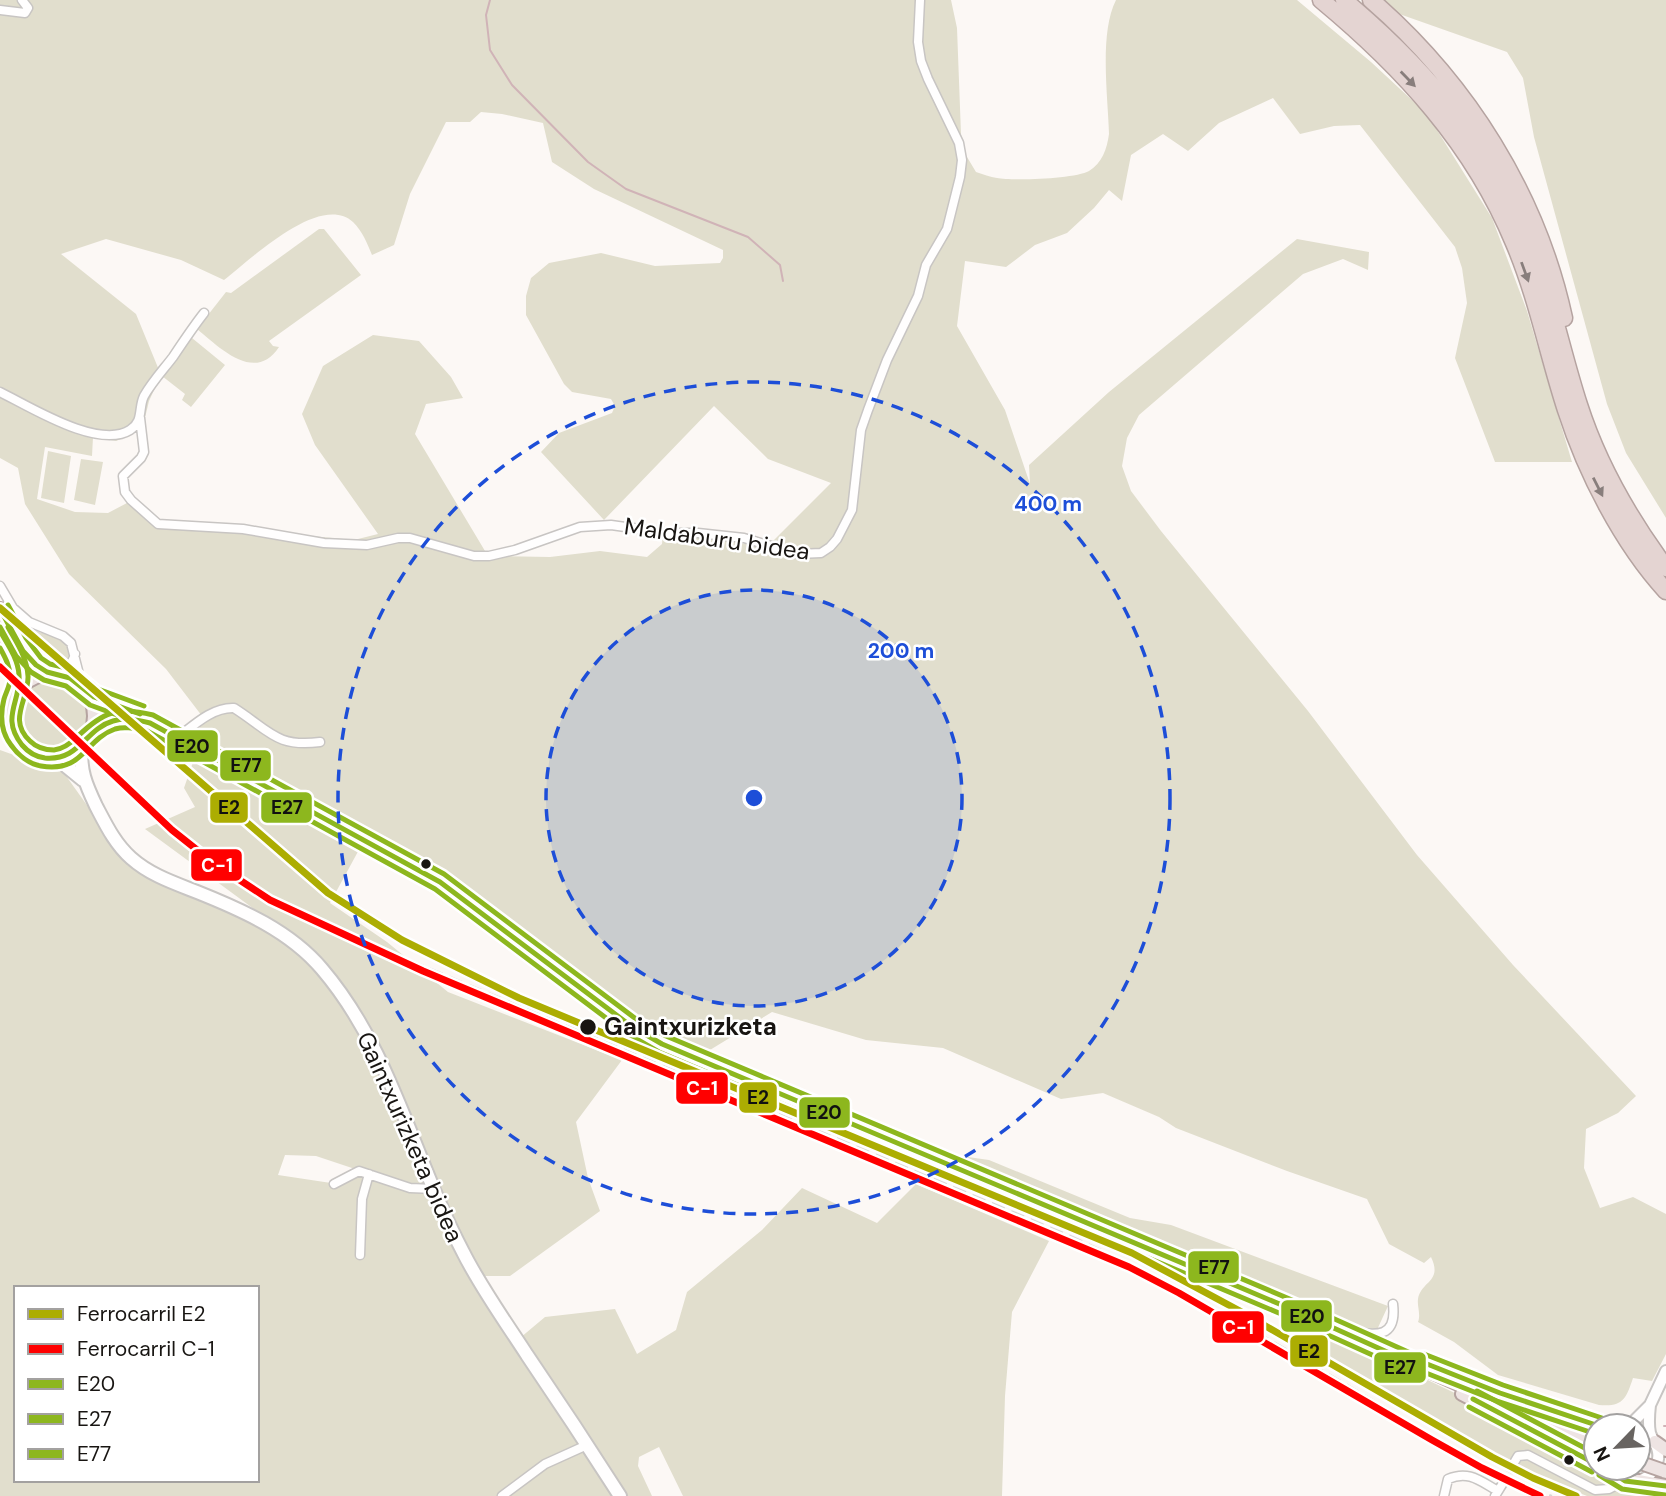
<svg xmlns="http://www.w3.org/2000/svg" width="1666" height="1496" font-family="'DM Sans',sans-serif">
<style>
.green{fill:#e1decd;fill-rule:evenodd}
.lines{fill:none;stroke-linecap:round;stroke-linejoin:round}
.stream{stroke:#d0b3b7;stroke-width:2}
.minor-tunnel{stroke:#dad6d3;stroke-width:8;stroke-dasharray:8 4;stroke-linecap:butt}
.minor-casing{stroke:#c8c5c3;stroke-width:11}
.tertiary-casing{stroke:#c8c5c3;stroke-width:14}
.secondary-casing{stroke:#c8c5c3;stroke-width:16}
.primary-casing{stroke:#b5a3a0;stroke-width:16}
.motorway-casing{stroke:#b5a3a0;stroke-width:19}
.minor{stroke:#fffefe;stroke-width:8}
.tertiary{stroke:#fffefe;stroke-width:10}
.secondary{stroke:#fffefe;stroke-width:12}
.primary{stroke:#eee4e3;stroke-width:12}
.motorway{stroke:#e4d4d2;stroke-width:16}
.rail{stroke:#d7d5d4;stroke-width:2;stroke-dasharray:14 7;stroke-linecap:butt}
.primary-bridge-casing{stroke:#b5a3a0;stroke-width:16;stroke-linecap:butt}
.primary-bridge{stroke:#eee4e3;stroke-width:12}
.bus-1-casing{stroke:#fff;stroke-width:10}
.bus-2-casing{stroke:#fff;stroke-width:10}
.bus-3-casing{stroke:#fff;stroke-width:10}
.bus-1{stroke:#8db71e;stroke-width:5}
.bus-2{stroke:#8db71e;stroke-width:5}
.bus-3{stroke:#8db71e;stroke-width:5}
.rail-1-casing{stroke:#fff;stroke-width:12}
.rail-2-casing{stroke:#fff;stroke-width:12}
.rail-1{stroke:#acad02;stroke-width:7}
.rail-2{stroke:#f00;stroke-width:7}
.oneway{fill:#887e7c}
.ring{fill:none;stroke:#1d4ed8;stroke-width:3.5;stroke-dasharray:12 9}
.bus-dot{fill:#181512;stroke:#fff;stroke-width:2.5}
.labels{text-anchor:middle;stroke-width:5;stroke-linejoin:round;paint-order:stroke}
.street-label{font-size:24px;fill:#181512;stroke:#fff}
.stop-label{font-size:24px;font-weight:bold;fill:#181512;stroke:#fff;text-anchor:start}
.centre{fill:#1d4ed8;stroke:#fff;stroke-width:3.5}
.ring-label{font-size:21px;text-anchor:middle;font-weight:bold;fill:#1d4ed8;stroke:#fff;stroke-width:5;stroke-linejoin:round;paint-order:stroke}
.line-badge{stroke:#fff;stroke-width:2.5}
.badge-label{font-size:19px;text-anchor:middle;font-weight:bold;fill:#fff}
.pale-badge-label{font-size:19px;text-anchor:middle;font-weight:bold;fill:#111}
</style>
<rect width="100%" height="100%" fill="#fcf8f5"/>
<!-- green -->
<path class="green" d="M0 0H951L957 28 961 134 964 152 976 172C983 174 990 177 997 178 1013 181 1075 179 1089 171 1102 163 1107 149 1109 134 1108 97 1099 33 1116 0H1297L1371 62 1427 114 1492 218 1527 311 1572 462H1495L1455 358 1467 303 1462 268 1455 247 1360 125 1334 126 1300 134 1273 98 1219 123 1188 151 1163 134 1131 155 1122 201 1109 190 1094 208 1067 233 1035 245 1006 267 965 261 957 326 1005 410 1030 484 1029 465 1109 392 1297 239 1369 252 1368 270 1343 259 1303 274 1139 415 1127 438 1122 466 1131 491 1161 531 1308 711 1417 855 1513 965 1636 1096 1618 1113 1586 1129 1584 1168 1600 1208 1633 1197 1666 1214V1354L1652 1381 1633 1378C1626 1399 1623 1407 1599 1405L1498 1375 1454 1342 1418 1322C1421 1314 1417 1307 1418 1299 1421 1281 1443 1282 1431 1257L1424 1263 1389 1244 1367 1199 1287 1171 1176 1128 1159 1117 1103 1093 1061 1099 943 1048 866 1040 772 1012 705 1053 659 1033 579 979 443 873 400 845H390L367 835 330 903 387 942 448 992 622 1060 576 1122 588 1178 600 1211 510 1276H478L514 1343 545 1317 615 1309 637 1354 676 1330 687 1292 762 1230 802 1188 877 1223 916 1184 1049 1241 1012 1312 1005 1396 1002 1496H683L659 1447 639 1457 638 1466 652 1496H0V750L64 773 114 843 204 899 265 917 145 829 195 807 184 788 193 762 202 716 166 669 69 574 25 504 18 468 0 458ZM481 112 502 114 543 123 552 162 594 189 723 250V258L720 263 655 266 601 253 549 263 531 278 526 296V315L564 384 572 392 611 399 615 406 612 413 559 433 541 452 604 520 714 406 768 459 831 483 765 549 710 535 663 534 662 544 647 557 600 551 550 557 488 556 415 434 426 404 463 398 451 377 419 341 373 335 323 366 302 414 315 445 378 534 354 540 159 522 139 504 127 503 108 513 75 512 37 499 45 447 92 456 93 437 116 441 128 436 144 422 149 401 161 375 136 314 61 254 106 239 181 260 224 280C250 260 320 192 353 222 363 232 367 243 372 255L394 245 410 194 446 122H470ZM285 1155 316 1156 355 1169 331 1183 278 1175ZM16 1288H257V1480H16Z
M1381 0H1666V518L1626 453 1607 404 1534 137 1523 78 1507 52 1388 10Z
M319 229H324L361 275 269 341 273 346 279 347C255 384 219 347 197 329L226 292 231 293Z
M192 338 225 365 191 407 182 400 185 394 162 376Z
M48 451 71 456 64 503 41 498Z
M81 459 103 462 95 505 74 500Z
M9 608C18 618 27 626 39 632 48 635 58 635 65 642 79 656 61 671 46 662 29 653 16 626 9 608Z
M14 715a37 37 0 1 1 74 0a37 37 0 1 1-74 0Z
M954 1155 989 1160 1130 1218 1171 1225 1388 1306 1376 1332 1239 1283 952 1160Z
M1290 1314 1461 1396 1597 1472 1634 1488 1666 1493V1496H1587L1517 1468 1283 1330Z"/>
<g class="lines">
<!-- stream -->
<path class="stream" d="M490 0 486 15 490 50 512 85 588 162 626 189 748 237 780 265 783 281
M1664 1426H1666"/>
<!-- minor-tunnel -->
<path class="minor-tunnel" d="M1503 1483 1515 1461"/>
<!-- minor casing -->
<g class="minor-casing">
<path id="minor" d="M0 10 25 13 28 8 22 0
M0 392C29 406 98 450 130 430 144 421 138 408 144 396 152 382 163 370 173 357 183 342 193 327 204 313
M140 418 144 452 141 458 123 476 125 492 131 500 158 524 243 529 324 543 367 545 398 538H410L474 556H489L515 550 580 527 611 525 668 533H698L744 538 798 554 821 553 830 547 837 539 852 510 861 430 868 410 887 360 918 296 926 265 947 229 960 177 962 160 959 143 928 79 921 61 918 42 920 0
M0 586 13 608 29 622 63 636 71 643 82 686
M54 673C65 669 72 666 75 654
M0 722 9 718
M0 727 13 734
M177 738C193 726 212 707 234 708 269 730 276 748 320 742
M334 1184 359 1171 410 1188 434 1189
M360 1255 362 1199 369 1174
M1350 1331C1377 1336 1397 1338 1393 1304
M1515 1461 1518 1456 1528 1455 1595 1490 1609 1489 1624 1481
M502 1496 545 1464 587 1445
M1444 1496 1448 1479C1469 1470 1480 1481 1498 1491
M1495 1496 1503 1483"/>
</g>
<!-- tertiary casing -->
<g class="tertiary-casing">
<path id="tertiary" d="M1629 1426 1650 1405 1666 1371
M1606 1468C1620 1488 1653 1486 1658 1459 1660 1448 1653 1442 1650 1433 1648 1424 1649 1414 1650 1405"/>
</g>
<!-- secondary casing -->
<g class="secondary-casing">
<path id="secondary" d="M82 746C79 769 86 785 96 806 106 825 115 844 131 858 150 875 174 883 197 892 242 910 290 931 322 969 392 1051 413 1158 463 1252 481 1288 505 1321 527 1355 559 1402 590 1449 620 1496
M56 758 83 780"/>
</g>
<!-- primary casing -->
<g class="primary-casing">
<path id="primary" d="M0 609C13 632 24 662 49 673
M0 631 18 666 19 689
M10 716a42 42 0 1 1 84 0a42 42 0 1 1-84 0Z
M89 695 126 707 145 719
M90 734C111 719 126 715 150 723L440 882 631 1026 662 1044 1289 1308 1596 1446
M1484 1387 1599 1426
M1462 1394 1596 1464
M1655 1442 1666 1450
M1605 1468 1606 1469
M1638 1481 1666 1486"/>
</g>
<!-- motorway casing -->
<g class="motorway-casing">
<path id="motorway" d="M1321 0C1403 68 1473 144 1514 243 1537 297 1548 355 1566 410 1586 472 1622 543 1666 591
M1344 0C1432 74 1494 149 1535 257 1553 305 1563 356 1579 405 1598 464 1629 518 1666 568
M1371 0C1467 83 1537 194 1564 318"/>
</g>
<!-- minor -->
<use href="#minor" class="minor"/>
<!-- tertiary -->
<use href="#tertiary" class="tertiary"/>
<!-- secondary -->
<use href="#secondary" class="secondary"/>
<!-- primary -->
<use href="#primary" class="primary"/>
<!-- motorway -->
<use href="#motorway" class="motorway"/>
<!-- rail -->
<path class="rail" d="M174 827 238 877 326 925 1066 1234C1167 1278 1261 1334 1356 1390 1420 1428 1483 1467 1552 1496"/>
<!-- primary-bridge casing -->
<g class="primary-bridge-casing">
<path id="primary-bridge" d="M1638 1462 1664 1471"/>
</g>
<!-- primary-bridge -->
<use href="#primary-bridge" class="primary-bridge"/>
<!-- bus-1 casing -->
<g class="bus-1-casing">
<path id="bus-1" d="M0 609 23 651 36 665 47 672 70 678 94 697 140 714
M0 631C8 645 18 659 19 675 21 702 0 717 22 745 28 752 36 757 45 758 80 761 85 729 113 721 126 717 138 720 150 723L440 882 631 1026 662 1044 1289 1308 1414 1364 1422 1362 1500 1393 1599 1426
M1473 1399 1596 1464
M1605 1468 1625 1481 1666 1486"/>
</g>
<!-- bus-2 casing -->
<g class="bus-2-casing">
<path id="bus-2" d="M0 627 16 656 31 672 44 680 66 686 90 705 136 722
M0 648C5 657 11 668 10 679 10 686 6 692 4 699 0 715 1 732 11 745 18 755 29 764 41 766 84 773 84 740 115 729 126 726 136 729 147 731L435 889 626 1033 659 1052 1286 1316 1410 1372 1421 1371 1497 1401 1596 1434
M1469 1407 1592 1472
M1599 1475 1622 1489 1665 1495"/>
</g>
<!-- bus-3 casing -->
<g class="bus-3-casing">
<path id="bus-3" d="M8 605 26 638 41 658 50 664 75 670 98 689 144 706
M8 627C16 642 27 657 28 676 29 699 7 720 30 741 36 747 45 750 54 750 63 749 71 743 77 737 103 712 117 706 153 715L444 874 636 1019 666 1036 1292 1300 1415 1355 1424 1354 1503 1385 1602 1418
M1477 1391 1596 1454"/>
</g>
<!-- bus-1 -->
<use href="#bus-1" class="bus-1"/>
<!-- bus-2 -->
<use href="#bus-2" class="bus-2"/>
<!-- bus-3 -->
<use href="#bus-3" class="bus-3"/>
<!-- rail-1 casing -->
<g class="rail-1-casing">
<path id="rail-1" d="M0 608 328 893 402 940 519 998 1132 1253 1238 1310 1492 1457 1533 1478 1576 1496"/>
</g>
<!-- rail-2 casing -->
<g class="rail-2-casing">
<path id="rail-2" d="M0 667 172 830 211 861 270 900 423 971 1129 1267 1179 1293 1432 1440 1482 1468 1540 1496"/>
</g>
<!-- rail-1 -->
<use href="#rail-1" class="rail-1"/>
<!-- rail-2 -->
<use href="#rail-2" class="rail-2"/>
</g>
<!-- one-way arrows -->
<defs><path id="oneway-solid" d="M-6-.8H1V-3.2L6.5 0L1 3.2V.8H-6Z" transform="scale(1.75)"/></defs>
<g class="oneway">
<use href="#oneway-solid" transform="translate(1408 79) rotate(46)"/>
<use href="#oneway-solid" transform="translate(1525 272) rotate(70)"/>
<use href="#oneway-solid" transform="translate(1598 487) rotate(63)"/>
</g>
<!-- distance rings -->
<circle cx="754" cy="798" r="208" fill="#1d4ed8" fill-opacity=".12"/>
<g class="ring">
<circle cx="754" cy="798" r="208"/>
<circle cx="754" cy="798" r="416"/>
</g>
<!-- markers -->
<g class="bus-dot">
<circle cx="426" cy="864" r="6"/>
<circle cx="588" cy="1027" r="9"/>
<circle cx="1569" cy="1460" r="6"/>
</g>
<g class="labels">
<!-- street labels -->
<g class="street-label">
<text transform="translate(717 539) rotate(8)" y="8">Maldaburu bidea</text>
<text transform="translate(410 1137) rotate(66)" y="8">Gaintxurizketa bidea</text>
</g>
<!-- stop labels -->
<g class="stop-label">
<text x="604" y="1035">Gaintxurizketa</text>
</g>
</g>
<circle cx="754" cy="798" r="10" class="centre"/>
<g class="ring-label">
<text x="1048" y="511">400 m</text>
<text x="901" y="658">200 m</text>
</g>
<g class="line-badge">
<rect x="166" y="729" width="53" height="34" rx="7" fill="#8db71e"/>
<rect x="219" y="749" width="53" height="33" rx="7" fill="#8db71e"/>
<rect x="209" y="791" width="40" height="33" rx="7" fill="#acad02"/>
<rect x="260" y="791" width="53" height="33" rx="7" fill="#8db71e"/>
<rect x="190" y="848" width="53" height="34" rx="7" fill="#f00"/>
<rect x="675" y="1071" width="54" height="34" rx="7" fill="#f00"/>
<rect x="738" y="1081" width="40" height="33" rx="7" fill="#acad02"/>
<rect x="798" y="1096" width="53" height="33" rx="7" fill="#8db71e"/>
<rect x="1187" y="1250" width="53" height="34" rx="7" fill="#8db71e"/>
<rect x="1280" y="1299" width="53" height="34" rx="7" fill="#8db71e"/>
<rect x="1211" y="1310" width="54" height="34" rx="7" fill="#f00"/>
<rect x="1289" y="1334" width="40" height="34" rx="7" fill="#acad02"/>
<rect x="1373" y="1351" width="54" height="33" rx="7" fill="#8db71e"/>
</g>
<g class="badge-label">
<text x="217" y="872">C-1</text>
<text x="702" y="1095">C-1</text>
<text x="1238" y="1334">C-1</text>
</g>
<g class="pale-badge-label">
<text x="192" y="753">E20</text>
<text x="246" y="772">E77</text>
<text x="229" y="814">E2</text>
<text x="287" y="814">E27</text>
<text x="758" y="1104">E2</text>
<text x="824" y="1119">E20</text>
<text x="1214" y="1274">E77</text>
<text x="1307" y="1323">E20</text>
<text x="1309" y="1358">E2</text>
<text x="1400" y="1374">E27</text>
</g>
<!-- legend -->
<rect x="14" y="1286" width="245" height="196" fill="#ffffff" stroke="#a3a1a0" stroke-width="2"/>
<rect x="28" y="1309" width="35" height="10" fill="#acad02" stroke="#a3a1a0" stroke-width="2"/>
<text x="77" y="1321" font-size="21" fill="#181512">Ferrocarril E2</text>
<rect x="28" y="1344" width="35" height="10" fill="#ff0000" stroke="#a3a1a0" stroke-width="2"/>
<text x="77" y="1356" font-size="21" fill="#181512">Ferrocarril C-1</text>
<rect x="28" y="1379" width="35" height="10" fill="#8db71e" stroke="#a3a1a0" stroke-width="2"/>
<text x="77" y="1391" font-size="21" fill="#181512">E20</text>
<rect x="28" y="1414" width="35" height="10" fill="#8db71e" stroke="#a3a1a0" stroke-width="2"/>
<text x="77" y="1426" font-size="21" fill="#181512">E27</text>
<rect x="28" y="1449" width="35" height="10" fill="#8db71e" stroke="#a3a1a0" stroke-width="2"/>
<text x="77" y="1461" font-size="21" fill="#181512">E77</text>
<!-- north arrow -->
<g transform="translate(1617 1447) rotate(245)"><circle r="33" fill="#ffffff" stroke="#a3a1a0" stroke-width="2"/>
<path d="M0-5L12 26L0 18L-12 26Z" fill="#686461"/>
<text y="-10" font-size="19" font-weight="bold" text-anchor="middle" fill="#181512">N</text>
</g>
</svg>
